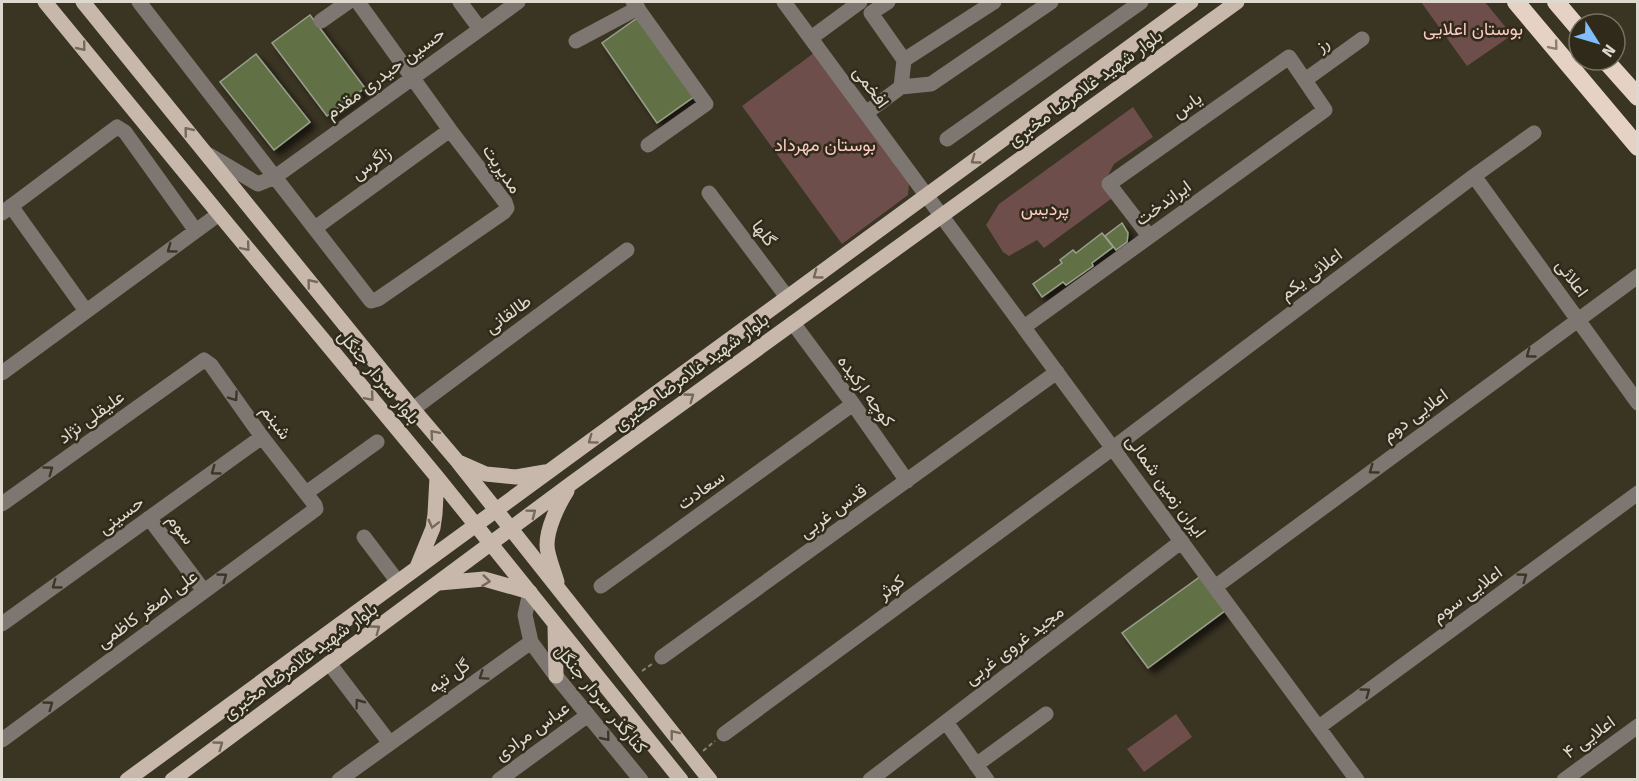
<svg xmlns="http://www.w3.org/2000/svg" width="1639" height="781" font-family="'Fira Sans',Vazirmatn,sans-serif">
<style>
.green{fill:#6d4e4a}
.building{fill:#626f45;stroke:#99a08c;stroke-width:1.5;filter:url(#shadow)}
.lines{fill:none;stroke-linecap:round;stroke-linejoin:round}
.path{stroke:#868173;stroke-width:2;stroke-dasharray:4.5 3;stroke-linecap:butt}
.minor{stroke:#7e7771;stroke-width:15}
.major{stroke:#c8b8ac;stroke-width:15}
.highway{stroke:#e5d2c4;stroke-width:18}
.oneway{stroke:#8a7e6f}
.oneway2{stroke:#746a5c}
.oneway3{stroke:#3c3627}
.labels{text-anchor:middle;stroke-width:5;stroke-linejoin:round;paint-order:stroke}
.park-label{font-size:18px;fill:#fbcac3;stroke:#302a1a}
.street-label{font-size:18px;fill:#ddd9cf;stroke:#302a1a}
</style>
<defs>
<filter id="shadow"><feDropShadow dx="5.5" dy="5.5" stdDeviation="3" flood-color="#0009"/></filter>
</defs>
<rect width="100%" height="100%" fill="#3a3423"/>
<!-- green -->
<path class="green" d="M1421 2H1485L1512 35 1467 66Z
M814 53 909 184 908 195 842 244 742 106Z
M1133 107 1153 137 1114 164 1103 185 1111 199 1044 248 1037 240 1009 256 1003 252 986 225 999 204Z
M1176 714 1192 737 1144 772 1127 749Z"/>
<!-- building -->
<path class="building" d="M310 15 365 88 327 116 272 43Z
M640 16 695 96 657 123 602 43Z
M256 54 310 122 274 150 220 82Z
M1122 223 1128 233 1127 242 1116 250 1105 236Z
M1102 233 1113 247 1092 263 1093 266 1066 285 1063 282 1042 297 1033 284 1062 263 1060 260 1073 250 1076 253Z
M1201 576 1226 610 1148 668 1122 633Z"/>
<g class="lines">
<!-- path -->
<path class="path" d="M642 671 652 664
M703 751 715 741"/>
<!-- minor -->
<path class="minor" d="M139 2 371 301 378 299 504 212 507 208 505 202 450 130 358 2
M460 2 480 29
M633 2 706 104 648 145
M784 2 1357 780
M888 2 871 13 904 60 901 87
M321 21 348 2
M811 38 860 2
M576 41 638 8
M904 60 994 2
M1305 80 1362 39
M866 113 901 87 931 84 1051 2
M947 139 1141 2
M209 155 258 184 275 177 518 2
M1474 176 1638 403
M709 193 787 297
M11 206 86 311
M2 213 117 127 125 132 196 231
M315 228 450 130
M793 323 853 404 907 481
M1024 327 1325 110 1289 57 1109 184 1149 236
M2 373 219 214
M413 409 627 250
M306 493 377 442
M2 504 204 360 211 365 262 437 315 505 316 509 2 740
M149 518 204 591
M364 537 398 582
M601 586 853 404
M1215 587 1638 276
M530 592 525 615 531 642 556 676 641 780
M2 624 262 437
M662 657 1057 372
M329 663 389 742
M946 722 987 780
M1319 727 1638 493
M724 734 1113 448 1474 176 1534 133
M976 765 1046 714
M339 780 531 642
M499 780 588 715
M870 780 1182 541
M1564 780 1638 726"/>
<!-- major -->
<path class="major" d="M45 2 219 214 437 477 681 780
M83 2 413 409 458 462 710 780
M461 463 486 474 516 477 545 472
M417 567 433 528 435 514 437 477
M557 582C554 571 547 555 547 545 547 528 558 505 567 491
M439 583 484 579 530 592
M555 625 556 676
M127 780 1191 2
M172 780 572 483 1237 2"/>
<!-- highway -->
<path class="highway" d="M1516 2 1638 147
M1556 2 1579 29
M1605 60 1638 97"/>
</g>
<!-- one-way arrows -->
<defs><path id="oneway-chevron" d="M-2-3.5L2.5 0L-2 3.5" fill="none" stroke-width="1.6" stroke-linecap="round" stroke-linejoin="round" transform="scale(1.5)"/></defs>
<use class="oneway" href="#oneway-chevron" transform="translate(1554 46) rotate(50)"/>
<g class="oneway2">
<use href="#oneway-chevron" transform="translate(82 47) rotate(51)"/>
<use href="#oneway-chevron" transform="translate(188 131) rotate(-129)"/>
<use href="#oneway-chevron" transform="translate(975 160) rotate(144)"/>
<use href="#oneway-chevron" transform="translate(246 247) rotate(50)"/>
<use href="#oneway-chevron" transform="translate(817 275) rotate(144)"/>
<use href="#oneway-chevron" transform="translate(311 283) rotate(-129)"/>
<use href="#oneway-chevron" transform="translate(370 397) rotate(50)"/>
<use href="#oneway-chevron" transform="translate(690 397) rotate(-36)"/>
<use href="#oneway-chevron" transform="translate(434 434) rotate(-131)"/>
<use href="#oneway-chevron" transform="translate(592 440) rotate(144)"/>
<use href="#oneway-chevron" transform="translate(532 513) rotate(-37)"/>
<use href="#oneway-chevron" transform="translate(433 524) rotate(104)"/>
<use href="#oneway-chevron" transform="translate(486 581) rotate(7)"/>
<use href="#oneway-chevron" transform="translate(376 629) rotate(-36)"/>
<use href="#oneway-chevron" transform="translate(674 734) rotate(-128)"/>
<use href="#oneway-chevron" transform="translate(219 745) rotate(-36)"/>
</g>
<g class="oneway3">
<use href="#oneway-chevron" transform="translate(171 249) rotate(144)"/>
<use href="#oneway-chevron" transform="translate(1530 354) rotate(144)"/>
<use href="#oneway-chevron" transform="translate(234 397) rotate(55)"/>
<use href="#oneway-chevron" transform="translate(49 470) rotate(-36)"/>
<use href="#oneway-chevron" transform="translate(1373 470) rotate(144)"/>
<use href="#oneway-chevron" transform="translate(215 471) rotate(144)"/>
<use href="#oneway-chevron" transform="translate(223 577) rotate(-36)"/>
<use href="#oneway-chevron" transform="translate(1523 577) rotate(-36)"/>
<use href="#oneway-chevron" transform="translate(56 585) rotate(144)"/>
<use href="#oneway-chevron" transform="translate(483 676) rotate(145)"/>
<use href="#oneway-chevron" transform="translate(1366 692) rotate(-36)"/>
<use href="#oneway-chevron" transform="translate(359 703) rotate(-127)"/>
<use href="#oneway-chevron" transform="translate(49 705) rotate(-36)"/>
<use href="#oneway-chevron" transform="translate(606 737) rotate(51)"/>
</g>
<g class="labels">
<!-- park labels -->
<g class="park-label">
<text x="1473" y="35">بوستان اعلایی</text>
<text x="825" y="151">بوستان مهرداد</text>
<text x="1045" y="215">پردیس</text>
</g>
<!-- street labels -->
<g class="street-label">
<text transform="translate(1322 44) rotate(-36)" y="6">رز</text>
<text transform="translate(385 73) rotate(-36)" y="6">حسین حیدری مقدم</text>
<text transform="translate(871 87) rotate(54)" y="6">افخمی</text>
<text transform="translate(1085 88) rotate(-36)" y="6">بلوار شهید غلامرضا مخبری</text>
<text transform="translate(1187 105) rotate(-35)" y="6">یاس</text>
<text transform="translate(371 163) rotate(-36)" y="6">زاگرس</text>
<text transform="translate(502 169) rotate(56)" y="6">مدیریت</text>
<text transform="translate(1163 203) rotate(-36)" y="6">ایراندخت</text>
<text transform="translate(764 233) rotate(53)" y="6">گلها</text>
<text transform="translate(1311 274) rotate(-37)" y="6">اعلائی یکم</text>
<text transform="translate(1572 278) rotate(54)" y="6">اعلائی</text>
<text transform="translate(508 314) rotate(-36)" y="6">طالقانی</text>
<text transform="translate(691 372) rotate(-36)" y="6">بلوار شهید غلامرضا مخبری</text>
<text transform="translate(379 377) rotate(50)" y="6">بلوار سردار جنگل</text>
<text transform="translate(866 391) rotate(54)" y="6">کوچه ارکیده</text>
<text transform="translate(1415 415) rotate(-36)" y="6">اعلایی دوم</text>
<text transform="translate(91 417) rotate(-36)" y="6">علیقلی نژاد</text>
<text transform="translate(276 422) rotate(53)" y="6">شبنم</text>
<text transform="translate(1166 486) rotate(54)" y="6">ایران زمین شمالی</text>
<text transform="translate(701 490) rotate(-36)" y="6">سعادت</text>
<text transform="translate(833 511) rotate(-36)" y="6">قدس غربی</text>
<text transform="translate(121 515) rotate(-36)" y="6">حسینی</text>
<text transform="translate(181 529) rotate(53)" y="6">سوم</text>
<text transform="translate(891 587) rotate(-36)" y="6">کوثر</text>
<text transform="translate(1467 594) rotate(-36)" y="6">اعلایی سوم</text>
<text transform="translate(147 609) rotate(-36)" y="6">علی اصغر کاظمی</text>
<text transform="translate(1014 645) rotate(-37)" y="6">مجید غروی غربی</text>
<text transform="translate(300 661) rotate(-36)" y="6">بلوار شهید غلامرضا مخبری</text>
<text transform="translate(449 676) rotate(-35)" y="6">گل تپه</text>
<text transform="translate(601 699) rotate(51)" y="6">کنارگذر سردار جنگل</text>
<text transform="translate(532 731) rotate(-36)" y="6">عباس مرادی</text>
<text transform="translate(1589 737) rotate(-36)" y="6">اعلایی ۴</text>
</g>
</g>
<!-- border -->
<rect width="1639" height="781" fill="none" stroke="#ddd9cf" stroke-width="6"/>
<!-- north arrow -->
<g transform="translate(1597 42) rotate(127)"><circle r="28" fill="#302a1a" stroke="#757062" stroke-width="1.5"/>
<path d="M0-4.5L10 22L0 15L-10 22Z" fill="#80bdfa"/>
<text y="-9" font-size="16" font-weight="bold" text-anchor="middle" fill="#ddd9cf">N</text>
</g>
</svg>
